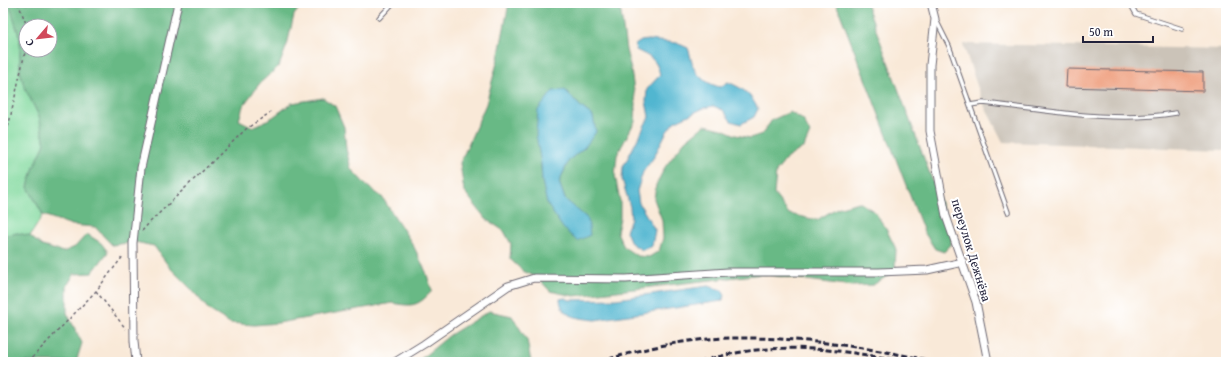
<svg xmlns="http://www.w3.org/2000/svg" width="1229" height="365" font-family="'Gentium Book Plus',serif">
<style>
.industrial{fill:#cbc3b8}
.green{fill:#81d99e;stroke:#527e6c}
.forest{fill:#68b985;stroke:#456e60;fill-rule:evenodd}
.water{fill:#51b6d0;stroke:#3a6c86}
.building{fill:#ef9f7e}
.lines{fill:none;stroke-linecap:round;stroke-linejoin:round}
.lane-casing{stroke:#6d6872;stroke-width:5.5}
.street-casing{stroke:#6d6872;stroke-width:9}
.path{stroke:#6d6872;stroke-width:1.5;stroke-dasharray:3 3;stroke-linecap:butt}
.lane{stroke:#fff;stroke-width:3.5}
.street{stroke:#fff;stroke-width:7}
.rail{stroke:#22223b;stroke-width:3;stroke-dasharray:6 3;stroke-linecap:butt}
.labels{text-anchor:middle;stroke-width:4;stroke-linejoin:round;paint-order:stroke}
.street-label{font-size:13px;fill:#22223b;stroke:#fff}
</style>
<rect width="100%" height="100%" fill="#fff"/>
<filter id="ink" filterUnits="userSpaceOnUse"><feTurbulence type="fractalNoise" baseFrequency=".025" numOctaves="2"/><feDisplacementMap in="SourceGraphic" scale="8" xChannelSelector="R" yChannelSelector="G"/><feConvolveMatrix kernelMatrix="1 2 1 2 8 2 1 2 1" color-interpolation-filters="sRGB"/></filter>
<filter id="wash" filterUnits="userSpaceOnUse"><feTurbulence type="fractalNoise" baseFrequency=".012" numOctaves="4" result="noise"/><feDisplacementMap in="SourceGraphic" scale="16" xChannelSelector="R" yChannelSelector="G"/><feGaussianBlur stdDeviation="0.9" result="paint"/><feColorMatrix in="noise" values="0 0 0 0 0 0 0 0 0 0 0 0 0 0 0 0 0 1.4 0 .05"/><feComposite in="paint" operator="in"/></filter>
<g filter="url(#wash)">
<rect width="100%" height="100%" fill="#f9e9d8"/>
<!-- industrial -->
<path class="industrial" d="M963 44 1226 49 1224 150 1003 142 983 103Z"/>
<!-- green -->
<path class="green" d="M3 3H9L20 39V73L25 88 39 116 45 144 34 167 28 187 43 215 30 236 17 233 3 236Z"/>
<!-- forest -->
<path class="forest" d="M9 3H303L294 15 287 45 279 66 260 83 243 106 239 120 253 127 273 117 292 103 323 98 335 106 344 127 346 149 351 169 367 186 382 197 413 245 426 272 432 291C418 306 413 307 393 303L278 323 254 325 230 323 209 310 192 290 170 268 154 246 135 242 112 245 95 227 72 225 43 215 28 187 34 167 45 144 39 116 25 88 20 73V39ZM26 26H50V50H26Z
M509 3H616L621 13 626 50 631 70 636 104 635 121 617 155 615 175 620 201V218L617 232 624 247 637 256 649 257 659 251 663 238 662 220 654 199 656 185 665 167 685 141 705 125 722 129 736 135 750 138 762 134 772 120 790 112 803 120 810 133 804 147 787 158 776 172 774 194 789 214 817 220 837 208 859 202 875 212 886 229 896 249 895 269 884 278 873 285 853 286 762 274 574 296 550 291 538 278 523 271 510 259 511 244 504 231 486 219 464 191 460 163 486 104 498 59ZM565 90 581 107 593 116 585 147 569 160 559 182 565 199 575 209 542 181 541 164Z
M836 3H866L952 233 951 245 944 252 935 249 924 232Z
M18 233 30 236 42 246 63 252 75 247 87 234 101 243 108 252 92 273 74 274 67 286V313L82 343 76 362H3V236Z
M489 311 512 316 527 340 531 362H417L450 335Z"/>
<!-- water -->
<path class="water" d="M648 40 677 43 688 48C691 55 691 64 695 70 700 79 711 85 720 87L728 82C744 89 750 93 758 109L754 117 741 124 731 121 723 110 713 106 704 108 674 122 666 133 654 157 643 172 637 191 639 203 655 230 652 246 642 250 631 243 626 231 631 219 630 207 622 179 623 167 649 117 646 101 647 89 660 75C657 59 650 57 636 50L635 45 641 41Z
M565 90 581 107 593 116 596 132 585 147 569 160 559 182 565 199 588 219 590 235 577 241 563 228 547 204 542 181 541 164 536 134 538 110 553 91Z
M708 286 722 290 725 296 722 301 595 320C580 318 561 318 560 299L565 298 570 300 616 299Z"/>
<g id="blocks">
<!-- building -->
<path class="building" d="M1067 69 1203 72V91L1066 87Z"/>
</g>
</g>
<g filter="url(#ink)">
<use href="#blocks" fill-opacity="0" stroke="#6d6872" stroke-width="1"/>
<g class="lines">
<!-- lane casing -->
<g class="lane-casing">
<path id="lane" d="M1130 3 1136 14 1182 29
M379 18 393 3
M936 20 949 46 1008 212
M970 105 983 103C1046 110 1113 124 1176 113"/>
</g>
<!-- street casing -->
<g class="street-casing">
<path id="street" d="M931 3 935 19 930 65V131L946 216 976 302 988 362
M136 362 134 341 133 243 141 168 178 3
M395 362 424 344 508 286 534 278 626 279 728 272H879L927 270 963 262"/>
</g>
<!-- path -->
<path class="path" d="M18 3 27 26
M3 150 26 48
M142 231 149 223 246 129 271 112
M96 291 126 329
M28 362 96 291 124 255"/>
<!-- lane -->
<use href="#lane" class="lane"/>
<!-- street -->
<use href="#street" class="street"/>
<!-- rail -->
<path class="rail" d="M600 362C643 348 689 338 735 338 803 337 871 348 937 362
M701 362C768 339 839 349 907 362"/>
</g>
</g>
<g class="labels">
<!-- street labels -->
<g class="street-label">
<text transform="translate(972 250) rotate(73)" y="5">переулок Дежнёва</text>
</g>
</g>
<!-- margin -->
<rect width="1229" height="365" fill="none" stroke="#fff" stroke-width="16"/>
<!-- north arrow -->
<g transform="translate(38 38) rotate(242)"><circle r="19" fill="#ffffff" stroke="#a7a7b1"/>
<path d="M0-3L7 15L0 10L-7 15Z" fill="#d1495b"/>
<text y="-6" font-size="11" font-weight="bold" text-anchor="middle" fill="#22223b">С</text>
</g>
<!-- scale -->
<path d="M1083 36v6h70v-6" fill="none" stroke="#22223b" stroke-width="2"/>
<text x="1089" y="36" font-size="12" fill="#22223b" stroke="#ffffff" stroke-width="3" paint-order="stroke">50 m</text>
</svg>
